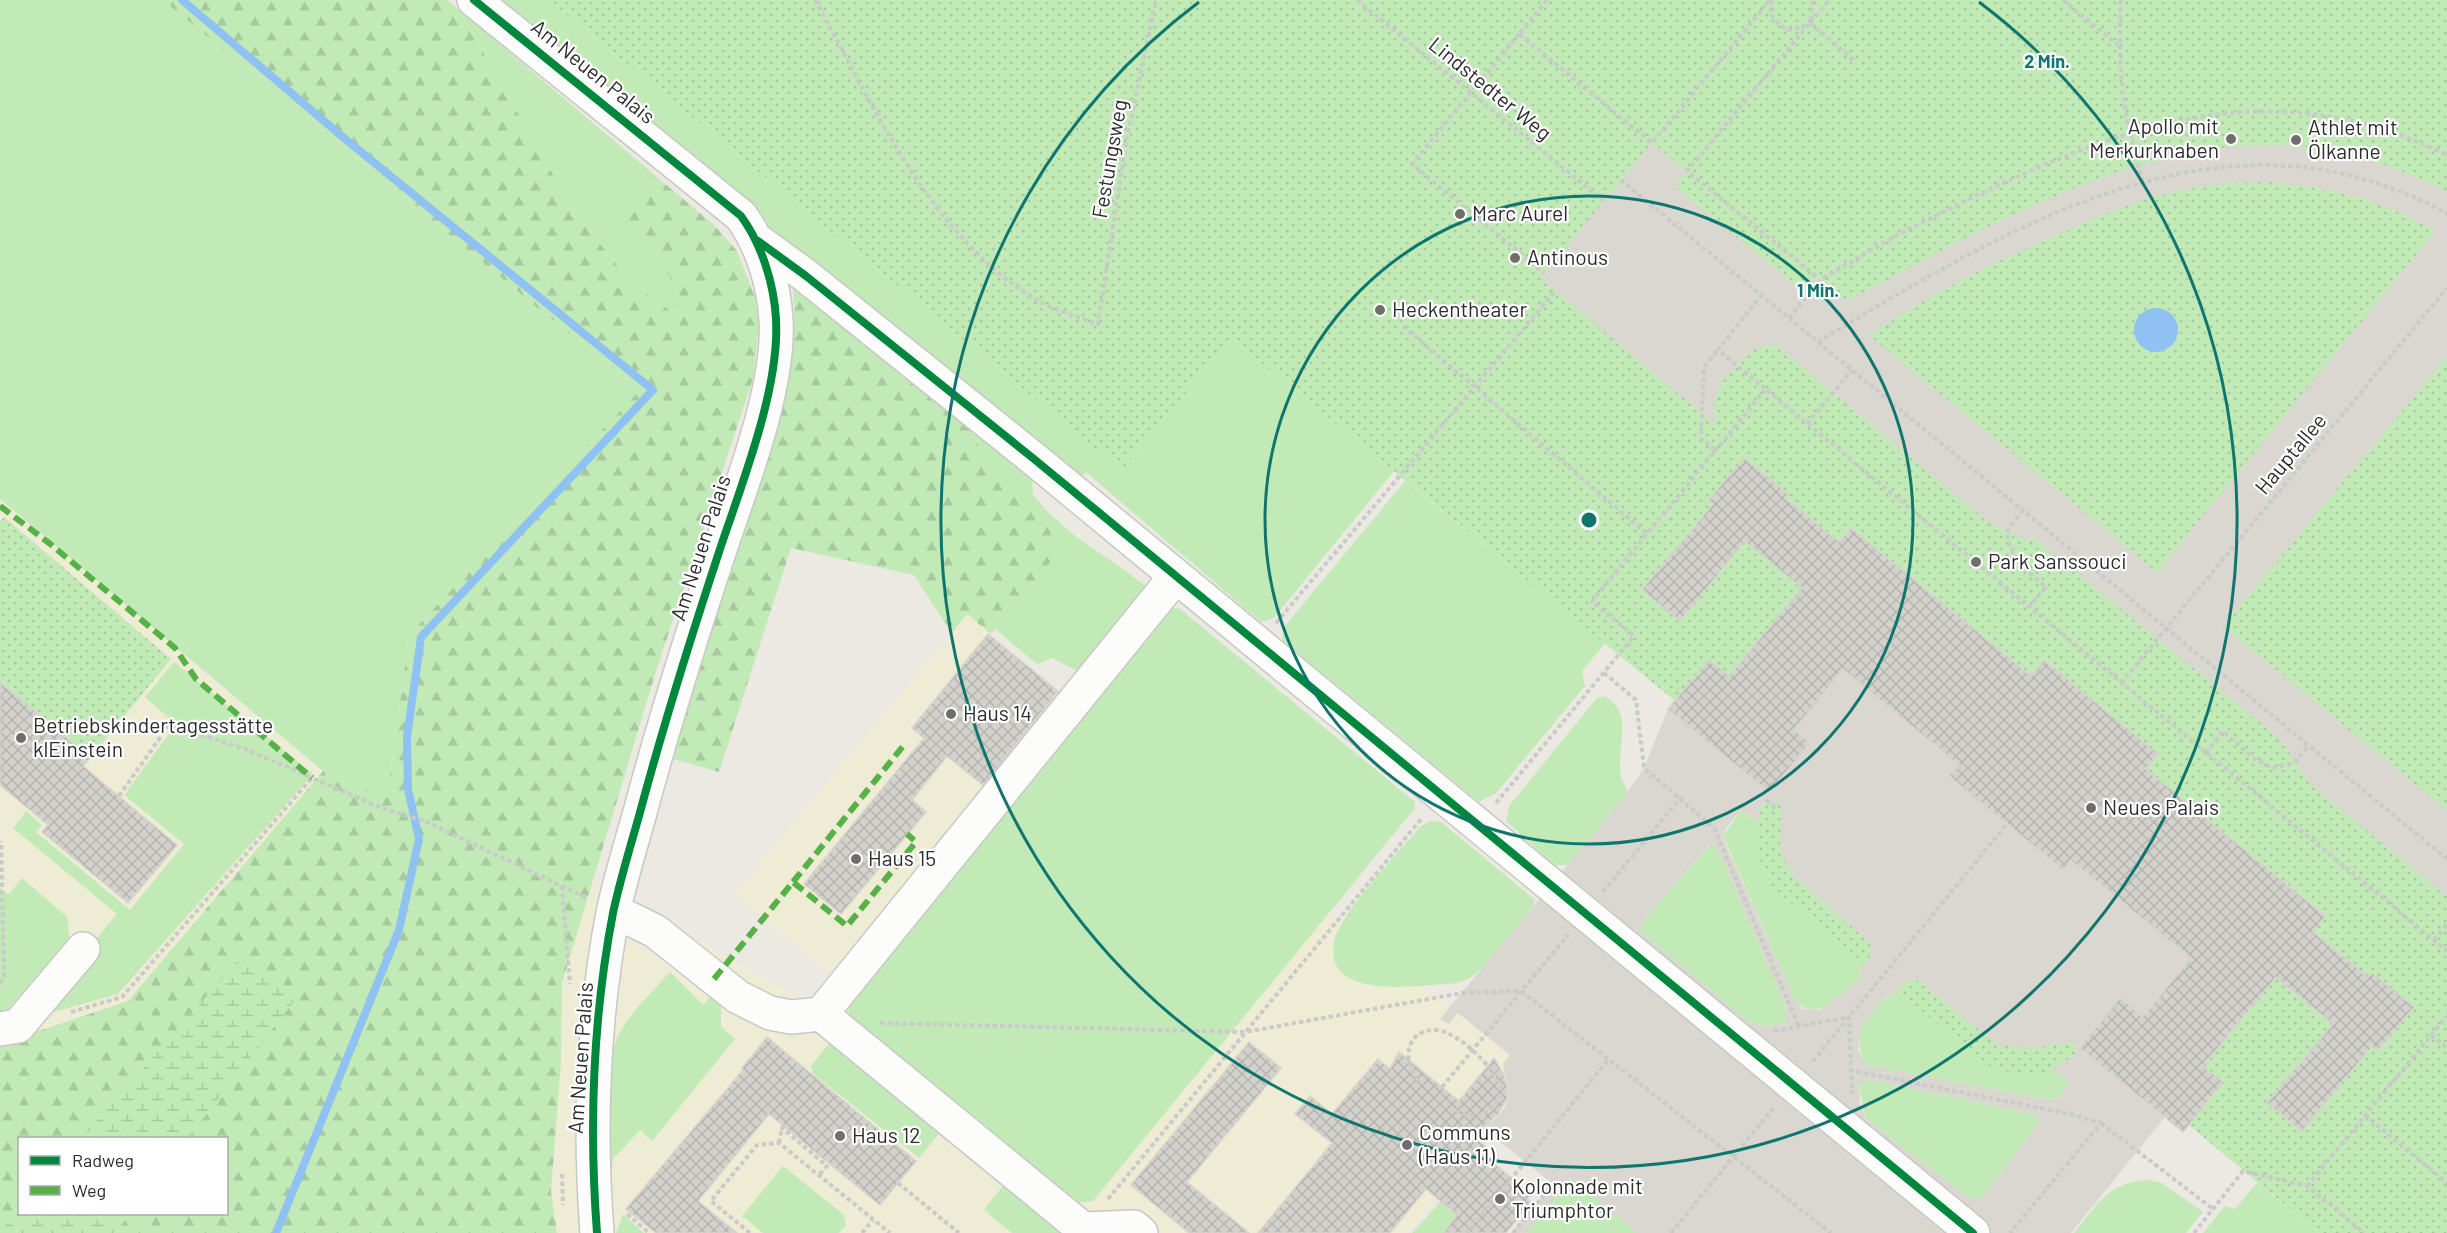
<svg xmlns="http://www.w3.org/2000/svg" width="2447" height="1233" font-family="Barlow,sans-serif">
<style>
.education{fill:#efecd5;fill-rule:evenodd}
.grass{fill:#c1eab7}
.forest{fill:url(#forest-firs);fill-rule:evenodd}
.wetland{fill:url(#wetland-marsh)}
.park{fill:url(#park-dots)}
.plaza{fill:#d9d7d0;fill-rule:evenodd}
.water{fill:#8fc1f2}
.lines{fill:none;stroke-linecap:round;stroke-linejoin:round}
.stream{stroke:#8fc1f2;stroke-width:8}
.building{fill:url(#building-cross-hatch);stroke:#d6d4cd;stroke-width:1.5}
.minor-casing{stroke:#c8c7c7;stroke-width:36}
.path{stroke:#cacac9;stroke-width:4;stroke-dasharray:4.5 3;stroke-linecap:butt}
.minor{stroke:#fcfcfa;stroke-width:33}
.quiet{stroke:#56b246;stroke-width:6;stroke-dasharray:12 6;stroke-linecap:butt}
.cycleway-casing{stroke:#fff;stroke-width:11}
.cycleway{stroke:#00873e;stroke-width:8}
.ring{fill:none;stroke:#0f766e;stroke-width:3}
.poi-dot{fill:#6f6e6b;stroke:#fff;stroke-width:2}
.labels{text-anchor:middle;stroke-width:4.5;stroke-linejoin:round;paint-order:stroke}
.street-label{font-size:21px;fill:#2c2c2c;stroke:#fff}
.poi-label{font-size:21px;fill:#2c2c2c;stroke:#fff;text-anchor:start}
.centre{fill:#0f766e;stroke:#fff;stroke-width:3}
.ring-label{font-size:18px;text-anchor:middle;font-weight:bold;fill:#0f766e;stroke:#fff;stroke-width:4.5;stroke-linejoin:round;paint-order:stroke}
</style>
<defs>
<pattern id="forest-firs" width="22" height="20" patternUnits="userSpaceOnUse" patternTransform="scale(1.5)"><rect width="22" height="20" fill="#c1eab7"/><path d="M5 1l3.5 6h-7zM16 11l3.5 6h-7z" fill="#a6c99e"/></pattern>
<pattern id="wetland-marsh" width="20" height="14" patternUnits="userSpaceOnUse" patternTransform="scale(1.5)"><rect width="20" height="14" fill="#c1eab7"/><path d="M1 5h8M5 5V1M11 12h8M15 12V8" fill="none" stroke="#a6c99e"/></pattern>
<pattern id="park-dots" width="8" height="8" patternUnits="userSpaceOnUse" patternTransform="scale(1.5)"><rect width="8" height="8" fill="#c1eab7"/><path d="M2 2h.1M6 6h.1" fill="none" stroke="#a6c99e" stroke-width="1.8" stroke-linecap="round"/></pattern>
<pattern id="building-cross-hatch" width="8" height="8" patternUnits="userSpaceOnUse" patternTransform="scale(1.5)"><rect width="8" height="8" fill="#d4d2cc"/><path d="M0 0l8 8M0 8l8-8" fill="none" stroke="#b6b4af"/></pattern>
</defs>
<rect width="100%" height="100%" fill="#ebe9e1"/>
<!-- education -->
<path class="education" d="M0 499 439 870 468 810 852 1028 1066 1204 1093 1201 1330 912 1537 1078 1407 1233H0ZM20 1138H226V1214H20Z
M967 614 1082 710 849 990 734 894Z"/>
<!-- grass -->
<path class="grass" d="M0 0H163L639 391 409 635 387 798 323 771 0 499Z
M498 0H549L1122 470 1231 338 1394 471 1274 618 1261 622 1086 472 1075 484 1035 437 811 264 773 240Z
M459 10 664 183 648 184 618 217 664 265 685 308 672 312 633 284 576 215Z
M968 418 1020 460 1032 481 1033 495 1050 514 1073 534 1156 593 1087 676 1052 658 1037 664 995 629 1056 555 1048 524 989 475Z
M1405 481 1605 643 1582 671 1585 686 1496 793 1479 802 1282 640 1285 626Z
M1167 606 1180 609 1415 802V808L1093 1201 1066 1204 849 1019V1001Z
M174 662 313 774 118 994 29 1019 117 914 13 828 26 811 42 825 36 832 130 910 184 844 124 795 176 724 145 697Z
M1604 696C1636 712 1615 749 1621 776 1623 783 1626 786 1627 794L1570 865H1554L1506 821 1509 806 1597 698Z
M1763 803 1865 965 1861 963 1860 979C1843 996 1818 1022 1796 1002L1723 836 1741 810 1756 822Z
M1431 821 1441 822 1535 900 1533 906C1518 924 1485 972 1466 980 1454 985 1441 984 1430 985 1399 988 1324 994 1334 942 1340 913 1400 851 1421 826Z
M1713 845 1717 847 1787 1010 1784 1024 1765 1026 1749 1022 1641 932 1644 919 1709 847Z
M22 878 67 917 70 942 0 1018V888L8 895Z
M670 972 703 1005 712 995 721 1003V1027L735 1039 652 1141 640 1130 613 1159 610 1186C608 1148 601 1064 620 1032 633 1010 653 991 670 972Z
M1897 992 2077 1054 2052 1070 2069 1080 2060 1097 2051 1100 1866 1065C1849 1032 1867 1008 1897 992Z
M833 1039 944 1127 919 1158 811 1072 813 1070 810 1067Z
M1871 1080 2036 1115 2039 1122 1984 1195 1972 1200 1866 1119 1858 1084Z
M783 1166 844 1215 846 1225 839 1233H763L742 1216Z
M1571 1178 1637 1232V1233H1527Z
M1008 1179 1070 1233H1012L984 1210Z
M2147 1180 2162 1183 2203 1212 2186 1233H2074C2097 1205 2108 1183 2147 1180Z
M2257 1183 2318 1233H2203L2225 1206 2235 1209Z
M1474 1196 1444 1233H1412L1441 1201Z
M623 1214 644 1233H616Z"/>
<!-- forest -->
<path class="forest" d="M163 0H447L459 10 576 215 633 284 672 312 685 308 664 265 618 217 648 184 664 183 714 225 737 251 755 297 759 325 753 379 656 671 562 983 561 1062 551 1191 557 1233H0V1044L128 1001 323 771 387 798 409 635 639 391ZM20 1138H226V1214H20Z
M792 281 968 418 989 475 1048 524 1056 555 991 634 967 614 952 633 914 575 791 548 719 772 666 757C690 685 715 613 739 541 769 454 804 375 792 281Z"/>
<!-- wetland -->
<path class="wetland" d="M240 958 299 995 188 1138H82Z
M19 1210 20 1214H130L115 1233H0Z"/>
<!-- park -->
<path class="park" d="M549 0H2447V1233H2318L2189 1125 2183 1132 2080 1048C2062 1081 2015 1077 1986 1064L1774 889C1754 858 1750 826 1769 792L1668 709 1674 700 1231 338 1122 470Z
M4 517 171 659 90 758 0 682V522Z"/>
<!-- plaza -->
<path class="plaza" d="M1652 143 1687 171 1675 187 1803 291 1816 276 1847 301 1982 229 2048 199 2119 171 2188 153 2236 146 2281 145 2324 149 2371 160 2421 179 2447 192V357L2223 626 2447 810V897L2310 784 2280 739 2035 539 2025 540 1989 523 1777 346 1767 345 1752 351 1722 382 1713 404 1717 426 1540 278ZM2267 182 2315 187 2360 198 2400 212 2435 231 2157 572 1869 335 1932 296 1988 266 2098 217 2152 197 2210 185Z
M1843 669 1959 765 1949 777 2062 869 2071 860 2191 958 2143 1017 2120 998 2080 1047 2165 1117 2071 1233H1637L1571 1178 1527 1233H1511L1553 1184 1490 1134 1477 1129 1494 1120 1504 1109 1509 1095 1503 1064 1510 1055 1458 1013 1449 1024 1440 1019 1626 794 1644 768 1668 709 1769 792 1810 743 1794 730ZM1763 803H1781L1780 846 1782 856 1793 876 1870 943 1871 955 1865 965 1861 962 1860 979 1820 1010 1803 1009 1796 1002 1725 843 1723 836 1726 828 1741 810 1757 822ZM1713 845 1717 847 1787 1010 1784 1024 1765 1026 1749 1022 1641 932 1644 919 1708 847ZM1914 980 1919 981 1997 1045 2032 1049 2073 1041 2076 1054 2051 1070 2069 1080 2060 1097 2051 1100 1866 1065 1858 1049 1862 1025 1885 998 1897 992 1905 983ZM1871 1080 2036 1115 2039 1122 1984 1195 1972 1200 1866 1119 1860 1103 1858 1084Z"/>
<!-- water -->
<path class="water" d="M2134 330a22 22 0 1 1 44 0a22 22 0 1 1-44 0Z"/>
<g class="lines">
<!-- stream -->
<path class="stream" d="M182 0 344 138 653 390 421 637 407 737 408 789 419 839 399 930 276 1233"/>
</g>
<!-- building -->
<path class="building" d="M1744 458 1788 494 1785 498 1839 542 1851 528 2031 676 2044 660 2158 754 2146 769 2325 916 2313 932 2368 977 2372 973 2414 1007 2377 1051 2372 1046 2302 1131 2267 1103 2333 1024 2276 977 2203 1066 2223 1082 2183 1132 2080 1048 2120 998 2143 1017 2191 958 2071 860 2063 870 1949 776 1959 765 1843 669 1794 730 1810 743 1769 792 1668 709 1709 660 1729 676 1802 588 1745 541 1680 621 1642 590 1713 504 1708 501Z
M988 634 1058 691 983 785 947 756 912 800 926 812 841 914 804 884 924 738 912 728Z
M0 682 90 758 83 766 177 845 128 903 42 832 48 825 0 785Z
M767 1037 916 1161 880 1205 769 1114 698 1201 737 1233H656L626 1209 743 1070 742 1068Z
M1249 1042 1281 1068 1187 1182 1249 1233H1189L1131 1185Z
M1399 1052 1459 1101 1494 1058 1503 1073 1508 1091 1507 1098 1498 1114 1473 1136 1485 1146 1480 1152 1531 1194 1527 1199 1531 1202 1506 1233H1444L1457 1215 1426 1189 1390 1233H1258L1332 1143 1295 1114 1310 1096 1332 1114 1378 1059 1390 1069Z"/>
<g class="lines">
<!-- minor casing -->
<g class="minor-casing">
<path id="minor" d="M474 0 741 216C762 245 774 284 776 319 780 388 742 483 720 549 691 637 663 726 639 816 630 848 620 880 613 913 593 1017 589 1127 597 1233
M758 241 806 276 1034 459 1973 1233
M614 911 655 931 738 997 770 1013 791 1017 821 1014 1083 1229 1134 1227 1141 1233
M821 1014 1176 576
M0 1029 18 1026 83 949"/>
</g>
<!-- path -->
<path class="path" d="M815 0C873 104 926 229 1030 296 1050 309 1076 316 1098 324L1126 143 1156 0
M1357 0 1604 201
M1547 0 1519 34 1652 143 1770 0
M1772 0C1767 15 1775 23 1788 30L1807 25
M2063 0 2118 45
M2121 0C2117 69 2123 116 2143 182
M1811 20 1813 0
M1810 23 1856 62
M1519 34 1412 164 1544 273
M1621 180 2447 859
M1816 276 1687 171 1829 0
M1762 294 1718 350 2447 951
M1789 318C1800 306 1810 290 1822 280 1831 272 1843 267 1853 261 1889 238 1927 220 1965 201 2130 122 2271 70 2447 155
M1403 326 1646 533
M1818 342C1982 243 2187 114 2385 186 2407 194 2428 202 2447 214
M1807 424 1852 370
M1715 450 1701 438 1704 367 1718 350
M2023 510 2007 531C2009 557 2027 571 2046 587L2029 607
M1276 623 1555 291
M1604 673 1636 700 1644 768 1714 828 1799 1027
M2121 683 2447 288
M2206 753 2223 731 2256 760 2272 768 2295 762 2309 745
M119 796 169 725 243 748 312 778
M1766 800 1777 809
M1496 803 1634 636 1592 601 1765 390
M562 886 570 984
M1603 892 1681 797
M2434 940 2447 924
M0 983 4 978 1 841
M71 1012 122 997 312 778 382 808 427 822 587 898
M880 1023 1245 1032 1462 993 1521 991 1831 1233
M1774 1031 1849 1017 1852 1094
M2431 1035 2447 1048
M1813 1061 2007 824
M1849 1070 2070 1114 2101 1123 2010 1233
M1418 1080C1402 1062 1405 1029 1436 1030 1457 1031 1494 1067 1501 1087 1500 1113 1478 1121 1456 1111
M1442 1087 1568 935
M2365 1115 2447 1183
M2101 1123 2213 1209
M783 1126 782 1128 827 1166 819 1175
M779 1143 782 1128
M562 1174 563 1205
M898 1183 959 1233
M2307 1186 2447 1016
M1108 1199 1422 818
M627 1214 649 1233
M750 1233 711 1201 757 1145 779 1143 890 1233
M862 1233 873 1220
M1467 1233 1608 1060
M1513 1233 1553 1184
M1671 1233 1775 1106
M2194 1233 2243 1171 2307 1186 2364 1233"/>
<!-- minor -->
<use href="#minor" class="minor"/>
<!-- quiet -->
<path class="quiet" d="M0 506 49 543 175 648 196 679 312 778
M793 882 904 745
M714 979 793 882 847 926 916 842 907 834"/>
<!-- cycleway casing -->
<g class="cycleway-casing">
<path id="cycleway" d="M474 0 741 216C762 245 774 284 776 319 780 388 742 483 720 549 691 637 663 726 639 816 630 848 620 880 613 913 593 1017 589 1127 597 1233
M758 241 806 276 1034 459 1973 1233"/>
</g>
<!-- cycleway -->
<use href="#cycleway" class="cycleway"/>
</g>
<!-- distance rings -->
<g class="ring">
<circle cx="1589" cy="520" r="324"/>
<path d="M1979 2A648 648 0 1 1 1199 2"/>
</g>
<!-- markers -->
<g class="poi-dot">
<circle cx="2231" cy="139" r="6"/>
<circle cx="2296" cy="140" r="6"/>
<circle cx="1460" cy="214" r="6"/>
<circle cx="1515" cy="258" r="6"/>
<circle cx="1380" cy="310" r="6"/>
<circle cx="1976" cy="562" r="6"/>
<circle cx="951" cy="714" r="6"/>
<circle cx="21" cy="738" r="6"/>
<circle cx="2091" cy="808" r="6"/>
<circle cx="856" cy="859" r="6"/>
<circle cx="840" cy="1136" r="6"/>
<circle cx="1407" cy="1145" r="6"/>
<circle cx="1500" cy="1199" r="6"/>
</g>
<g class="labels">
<!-- street labels -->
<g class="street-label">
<text transform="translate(593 72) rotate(39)" y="7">Am Neuen Palais</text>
<text transform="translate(1490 89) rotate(39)" y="7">Lindstedter Weg</text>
<text transform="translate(1110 159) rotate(-80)" y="7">Festungsweg</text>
<text transform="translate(2291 454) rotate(-50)" y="7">Hauptallee</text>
<text transform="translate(701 548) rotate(-72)" y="7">Am Neuen Palais</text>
<text transform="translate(581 1058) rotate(-86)" y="7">Am Neuen Palais</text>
</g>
<!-- poi labels -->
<g class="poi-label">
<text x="2219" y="134" text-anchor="end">Apollo mit<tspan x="2219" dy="24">Merkurknaben</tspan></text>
<text x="2308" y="135">Athlet mit<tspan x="2308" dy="24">Ölkanne</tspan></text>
<text x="1472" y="221">Marc Aurel</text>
<text x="1527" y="265">Antinous</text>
<text x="1392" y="317">Heckentheater</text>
<text x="1988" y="569">Park Sanssouci</text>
<text x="963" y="721">Haus 14</text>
<text x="33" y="733">Betriebskindertagesstätte<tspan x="33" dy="24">klEinstein</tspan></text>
<text x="2103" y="815">Neues Palais</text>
<text x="868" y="866">Haus 15</text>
<text x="1419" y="1140">Communs<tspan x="1419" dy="24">(Haus 11)</tspan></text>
<text x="852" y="1143">Haus 12</text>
<text x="1512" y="1194">Kolonnade mit<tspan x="1512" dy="24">Triumphtor</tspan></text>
</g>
</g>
<circle cx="1589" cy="520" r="9" class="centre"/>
<g class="ring-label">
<text x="2047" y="68">2 Min.</text>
<text x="1818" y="297">1 Min.</text>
</g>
<!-- legend -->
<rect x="18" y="1137" width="210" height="78" fill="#ffffff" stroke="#ababab" stroke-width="1.5"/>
<rect x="30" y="1156" width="30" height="9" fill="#00873e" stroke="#ababab" stroke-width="1.5"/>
<text x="72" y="1167" font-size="18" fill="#2c2c2c">Radweg</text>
<rect x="30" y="1186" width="30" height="9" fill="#56b246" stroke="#ababab" stroke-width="1.5"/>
<text x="72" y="1197" font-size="18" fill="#2c2c2c">Weg</text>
</svg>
